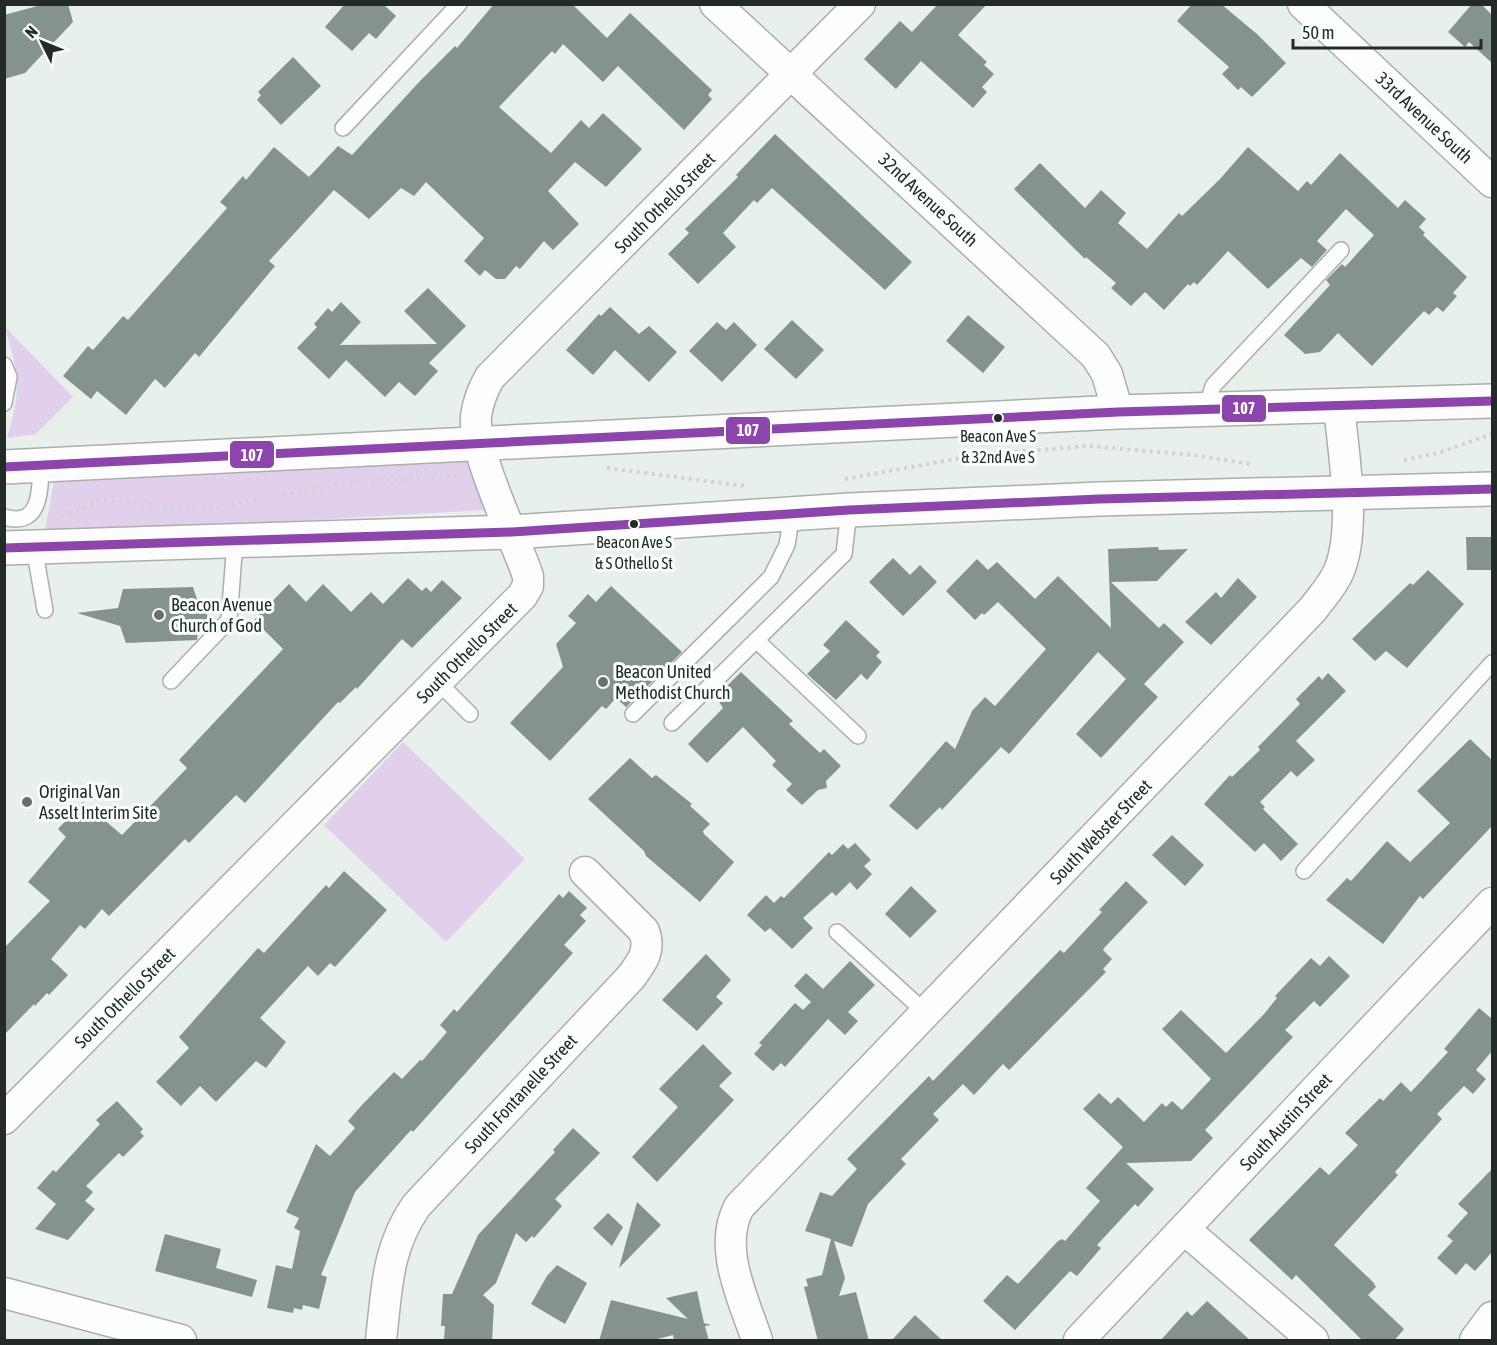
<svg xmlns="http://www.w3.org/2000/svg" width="1497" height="1345" font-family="'Asap Condensed',sans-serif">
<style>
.green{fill:#e0d0ec}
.building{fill:#84948c}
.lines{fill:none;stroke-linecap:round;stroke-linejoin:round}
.lane-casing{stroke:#a9b0ac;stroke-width:18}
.street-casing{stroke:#a9b0ac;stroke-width:33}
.secondary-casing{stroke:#a9b0ac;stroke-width:36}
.path{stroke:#d0d3d2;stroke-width:4;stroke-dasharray:3 4.5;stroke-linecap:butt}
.lane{stroke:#fcfdfc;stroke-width:15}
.street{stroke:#fcfdfc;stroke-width:30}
.secondary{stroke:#fcfdfc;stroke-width:33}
.bus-1-casing{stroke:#f8fffa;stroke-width:14}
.bus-1{stroke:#8e44ad;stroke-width:9}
.bus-dot{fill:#242a26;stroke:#f8fffa;stroke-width:2}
.poi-dot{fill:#696f6b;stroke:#f8fffa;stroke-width:2}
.labels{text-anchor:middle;stroke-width:6;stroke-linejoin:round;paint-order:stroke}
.bus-label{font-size:16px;fill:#242a26;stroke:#f8fffa}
.street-label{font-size:18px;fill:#242a26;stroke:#f8fffa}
.poi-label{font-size:18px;fill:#242a26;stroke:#f8fffa;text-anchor:start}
.line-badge{stroke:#f8fffa;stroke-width:2}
.badge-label{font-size:16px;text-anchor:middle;font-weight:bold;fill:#fff}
</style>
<rect width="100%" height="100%" fill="#e8f0eb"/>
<!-- green -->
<path class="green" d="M5 327 73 397 36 434 7 438C22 388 19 376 5 327Z
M467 461 485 510 44 536 54 481Z
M403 742 525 859 446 942 324 825Z"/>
<!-- building -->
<path class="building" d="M45 4H68L73 22 25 73 4 79V15Z
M345 4H383L396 16 376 39 369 33 352 51 325 27Z
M494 4H572L607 38 630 13 712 90 708 95 712 99 684 130 618 66 603 82 563 44 555 54 552 51 499 107 551 153 581 120 589 128 603 113 642 149 606 187 575 162 548 191 579 224 553 250 544 241 520 269 516 266 505 279H496L485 270 480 276 464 261 484 238 426 182 414 196 401 188 369 219 334 190 269 261 275 266 199 357 195 353 165 388 155 379 126 415 97 391 91 399 63 376 88 346 93 350 123 316 128 320 227 208 220 202 243 176 246 180 274 147 309 177 338 146 352 155 420 81 455 46 457 48Z
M938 4H987L958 35 987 62 984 65 994 74 982 87 987 92 973 108 921 61 896 89 864 59 900 21 912 32Z
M1192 4H1221L1257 34 1286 63 1252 97 1241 87 1238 90 1222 74 1229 67 1177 21Z
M1472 4H1481L1492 15V63L1469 42 1465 47 1448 32Z
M293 57 321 86 281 125 257 100 261 95 258 92Z
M775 134 912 262 885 290 772 188 757 203 754 200 723 233 736 247 698 284 668 254 689 233 685 229 738 177 736 175Z
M1248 147 1298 191 1307 181 1311 185 1340 153 1398 208 1405 200 1426 219 1419 227 1425 233 1423 235 1467 277 1453 293 1457 296 1443 312 1437 307 1429 315 1424 311 1372 366 1338 333 1320 352 1305 354 1284 335 1330 285 1326 280 1342 264 1345 267 1374 235 1346 209 1317 241 1327 250 1312 267 1301 258 1268 289 1228 251 1197 285 1194 282 1190 286 1188 284 1164 310 1145 292 1131 306 1111 288 1116 283 1086 257 1085 259 1014 189 1040 163 1085 208 1101 190 1126 213 1118 223 1147 249 1179 213 1182 216 1220 179Z
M428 288 466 326 429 363 438 371 415 396 399 382 385 397 346 360 329 379 297 348 317 327 314 324 328 308 332 312 341 302 361 322 340 345 437 344 404 311Z
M610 307 639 334 649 326 677 352 649 382 615 350 593 375 566 350 599 314 601 316Z
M968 315 1005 347 983 373 946 341Z
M792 320 824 350 796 379 764 349Z
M717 322 726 330 734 322 757 345 722 382 689 351Z
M1466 537H1492V570H1467Z
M1158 547 1159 550 1188 549 1157 581 1111 582 1159 628 1164 623 1184 642 1144 684 1158 697 1101 758 1076 734 1126 679 1098 652 1009 754 1001 747 942 810 940 807 917 830 889 806 946 741 955 749 972 711 985 697 995 706 1046 649 998 602 984 615 982 613 975 620 946 591 977 559 988 570 997 562 1035 599 1058 576 1111 628 1108 549Z
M893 558 910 575 920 565 937 582 903 616 869 582Z
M1428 570 1464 604 1407 668 1386 651 1375 661 1352 639 1410 583 1413 585Z
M408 578 422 591 426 587 431 592 442 580 462 598 412 648 402 639 357 689 356 687 340 703 338 702 245 803 236 795 189 843 185 839 109 916 102 909 85 929 80 925 51 959 68 975 49 995 47 993 35 1006 34 1004 4 1035V948L50 901 28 882 66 837 58 829 83 802 122 835 160 796 187 768 179 760 283 649 254 620 289 584 306 602 323 584 351 612 371 592 383 604Z
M1238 578 1257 597 1211 645 1185 622 1216 592 1221 598Z
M611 586 682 652 626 707 616 698 606 709 602 706 550 761 510 723 563 667 556 644 576 623 568 616 588 594 596 602Z
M193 587 199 605 202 606 210 620 199 624 197 640 126 643 120 626 77 613 118 608 123 589Z
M846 620 880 652 876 656 882 662 867 680 861 674 836 700 807 674 830 651 823 645Z
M741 672 793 721 789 724 820 753 824 749 841 766 826 781 827 788 818 790 802 805 786 790 792 784 772 765 776 761 743 727 707 763 688 744 723 708 716 697Z
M1328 673 1346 691 1296 741 1315 760 1297 777 1291 771 1260 802 1265 807 1263 809 1298 844 1281 861 1264 843 1255 852 1204 804 1230 775 1232 777 1260 750 1258 747 1300 704 1296 699 1319 676 1322 680Z
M1470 739 1492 760V826L1423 899 1420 896 1383 944 1326 900 1347 878 1351 881 1387 841 1410 862 1450 823 1417 791Z
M630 758 652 778 656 775 692 804 690 806 710 824 703 831 704 834 734 862 700 902 646 856 644 851 588 799Z
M1172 835 1204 865 1185 886 1152 855Z
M855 843 871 860 864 866 872 874 857 890 850 882 836 896 832 892 803 918 813 928 792 949 770 928 765 932 747 915 766 895 774 903 781 896 784 898 829 852 832 855 843 844 848 849Z
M344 871 387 910 335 967 330 963 318 976 308 966 260 1018 286 1042 266 1068 256 1061 216 1102 200 1086 181 1106 156 1082 189 1048 179 1037 258 948 264 953 326 885 329 888Z
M1126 881 1148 902 1105 947 1103 950 1112 959 1103 969 1106 972 1009 1070 1003 1064 974 1095 963 1084 933 1114 939 1120 901 1159 906 1164 868 1204 852 1247 834 1241 845 1278 839 1296 856 1292 869 1341H818L804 1287 808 1286 806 1279 822 1275 831 1239 805 1231 820 1192 832 1196 857 1169 847 1159 929 1076 933 1081 1060 950 1064 953 1102 912 1099 910Z
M911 886 937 911 910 938 885 914Z
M569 891 587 908 580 915 586 921 564 945 573 953 413 1132 411 1130 355 1192 321 1275 327 1277 319 1309 303 1305 302 1310 294 1308 293 1313 267 1308 276 1265 292 1269 300 1231 294 1228 299 1218 286 1212 316 1144 330 1156 355 1128 348 1121 361 1106 394 1072 402 1079 420 1060 422 1061 447 1032 440 1025 454 1009 457 1012 559 894 563 898Z
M706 954 731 980 716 997 723 1003 697 1031 662 1000Z
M1329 956 1350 976 1320 1007 1314 1001 1285 1030 1293 1037 1205 1130 1213 1138 1191 1161 1126 1163 1154 1189 1138 1207 1135 1204 1097 1245 1101 1248 1077 1276 1070 1271 1015 1330 983 1301 1007 1275 1018 1284 1058 1241 1062 1239 1065 1241 1100 1201 1086 1188 1123 1147 1083 1109 1099 1093 1111 1104 1118 1097 1144 1122 1162 1103 1166 1107 1172 1101 1182 1110 1211 1079 1162 1029 1181 1010 1226 1053 1264 1014 1277 998 1275 996 1311 958 1320 966Z
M850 961 875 985 848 1012 858 1021 845 1035 828 1019 785 1067 781 1063 773 1071 754 1054 762 1045 759 1043 795 1003 803 1010 811 1002 794 986 806 973 823 989Z
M1479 1008 1492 1019V1051L1476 1070 1486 1079 1473 1094 1464 1086 1437 1114 1442 1119 1395 1172 1398 1175 1334 1245 1373 1282 1376 1287 1368 1295 1404 1329 1394 1341H1363L1296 1275 1292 1280 1249 1240 1320 1167 1329 1175 1358 1145 1345 1133 1380 1098 1383 1101 1401 1082 1411 1092 1448 1052 1444 1049Z
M703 1044 732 1073 719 1086 734 1100 657 1182 632 1157 678 1107 659 1089Z
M117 1101 143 1129 140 1132 144 1136 123 1157 119 1153 86 1186 93 1192 85 1201 95 1209 68 1240 35 1229 56 1204 37 1188 53 1170 56 1172 100 1124 96 1120Z
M573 1128 600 1153 555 1199 562 1206 534 1238 532 1236 526 1242 516 1233 496 1283 483 1295 494 1305 492 1341 444 1339 445 1326H441L443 1294H452L478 1235 555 1152 553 1150Z
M1492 1169V1252L1475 1271 1466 1263 1456 1275 1437 1258 1453 1241 1447 1236 1468 1213 1458 1204Z
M637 1202 661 1225 619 1268Z
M608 1213 623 1227 612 1246 593 1228Z
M165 1234 221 1249 216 1268 257 1280 252 1297 155 1271Z
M557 1265 587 1283 565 1324 531 1304 547 1276Z
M697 1291 704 1323 711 1325 705 1326 709 1341H674L673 1335 650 1341H599L611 1300 688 1319 666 1298Z
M1207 1301 1251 1341H1160L1187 1311 1192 1316Z
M915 1315 943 1341H891Z"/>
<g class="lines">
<!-- lane casing -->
<g class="lane-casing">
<path id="lane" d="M343 128 459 4
M4 365 9 377 4 403
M1206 409 1213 386 1341 250
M4 517C41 528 40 490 41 466
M34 547 45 610
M756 640 858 736
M171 681 229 620 235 541
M438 682 470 714
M633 714 771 577 787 545 792 513
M672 723 844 554 849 510
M1304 871 1492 663
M837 932 926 1013"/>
</g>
<!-- street casing -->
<g class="street-casing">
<path id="street" d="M715 4 1096 356 1107 374 1118 412
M1303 4 1492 182
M4 1119 522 596 528 586V576C515 538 473 453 476 416 478 402 483 389 490 377L860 4
M1184 1229 1313 1340
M4 1293 181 1340
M381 1340C387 1290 386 1250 416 1206L631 977C643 961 651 950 644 931L585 872
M757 1340C744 1300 717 1248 739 1207L1313 609C1322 597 1333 585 1339 571 1357 527 1343 452 1339 405
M1079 1340 1492 903
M1475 1340 1492 1317"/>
</g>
<!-- secondary casing -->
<g class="secondary-casing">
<path id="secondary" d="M4 467 1118 412 1492 401
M4 548 512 532 849 510 1099 499 1492 489"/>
</g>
<!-- path -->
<path class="path" d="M1404 460 1438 453 1492 434
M607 468 745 486
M845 479 978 455 1088 446 1193 455 1251 464
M202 510 346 483 456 476
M62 516 99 501 135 502 195 511"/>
<!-- lane -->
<use href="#lane" class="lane"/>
<!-- street -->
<use href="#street" class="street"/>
<!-- secondary -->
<use href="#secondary" class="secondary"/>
<!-- bus-1 casing -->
<g class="bus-1-casing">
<path id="bus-1" d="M4 467 1118 412 1492 401
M4 548 512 532 849 510 1099 499 1492 489"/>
</g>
<!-- bus-1 -->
<use href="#bus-1" class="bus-1"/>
</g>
<!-- markers -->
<g class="bus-dot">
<circle cx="998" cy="418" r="5"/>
<circle cx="634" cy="524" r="5"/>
</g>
<g class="poi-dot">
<circle cx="159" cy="615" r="6"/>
<circle cx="603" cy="682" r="6"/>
<circle cx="27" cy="802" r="6"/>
</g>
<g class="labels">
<!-- bus labels -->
<g class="bus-label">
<text x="998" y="442">Beacon Ave S<tspan x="998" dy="21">&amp; 32nd Ave S</tspan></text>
<text x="634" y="548">Beacon Ave S<tspan x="634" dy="21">&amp; S Othello St</tspan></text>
</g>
<!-- street labels -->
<g class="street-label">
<text transform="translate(1424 118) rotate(43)" y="6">33rd Avenue South</text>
<text transform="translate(928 200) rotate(43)" y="6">32nd Avenue South</text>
<text transform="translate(665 203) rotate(-45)" y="6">South Othello Street</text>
<text transform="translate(467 653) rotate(-45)" y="6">South Othello Street</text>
<text transform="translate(1101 832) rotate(-46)" y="6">South Webster Street</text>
<text transform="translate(125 998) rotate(-45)" y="6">South Othello Street</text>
<text transform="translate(521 1094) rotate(-47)" y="6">South Fontanelle Street</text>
<text transform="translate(1286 1122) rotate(-47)" y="6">South Austin Street</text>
</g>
<!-- poi labels -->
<g class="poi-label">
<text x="171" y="611">Beacon Avenue<tspan x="171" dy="21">Church of God</tspan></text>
<text x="615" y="678">Beacon United<tspan x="615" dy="21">Methodist Church</tspan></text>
<text x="39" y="798">Original Van<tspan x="39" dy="21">Asselt Interim Site</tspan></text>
</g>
</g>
<g class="line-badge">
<rect x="1221" y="394" width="46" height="29" rx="6" fill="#8e44ad"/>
<rect x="725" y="416" width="46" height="29" rx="6" fill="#8e44ad"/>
<rect x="229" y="440" width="46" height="29" rx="6" fill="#8e44ad"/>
</g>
<g class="badge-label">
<text x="1244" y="414">107</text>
<text x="748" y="436">107</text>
<text x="252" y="461">107</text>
</g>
<!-- border -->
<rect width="1497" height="1345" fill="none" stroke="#242a26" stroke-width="12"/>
<!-- north arrow -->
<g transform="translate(42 42) rotate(313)" stroke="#f8fffa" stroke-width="4.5" paint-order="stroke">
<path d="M0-4.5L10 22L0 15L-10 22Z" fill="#242a26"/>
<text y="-9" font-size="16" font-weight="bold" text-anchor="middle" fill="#242a26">N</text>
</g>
<!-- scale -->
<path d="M1293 39v9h188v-9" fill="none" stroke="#242a26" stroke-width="3"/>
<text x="1302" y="39" font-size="18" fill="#242a26" stroke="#f8fffa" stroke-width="4.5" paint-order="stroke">50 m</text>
</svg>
